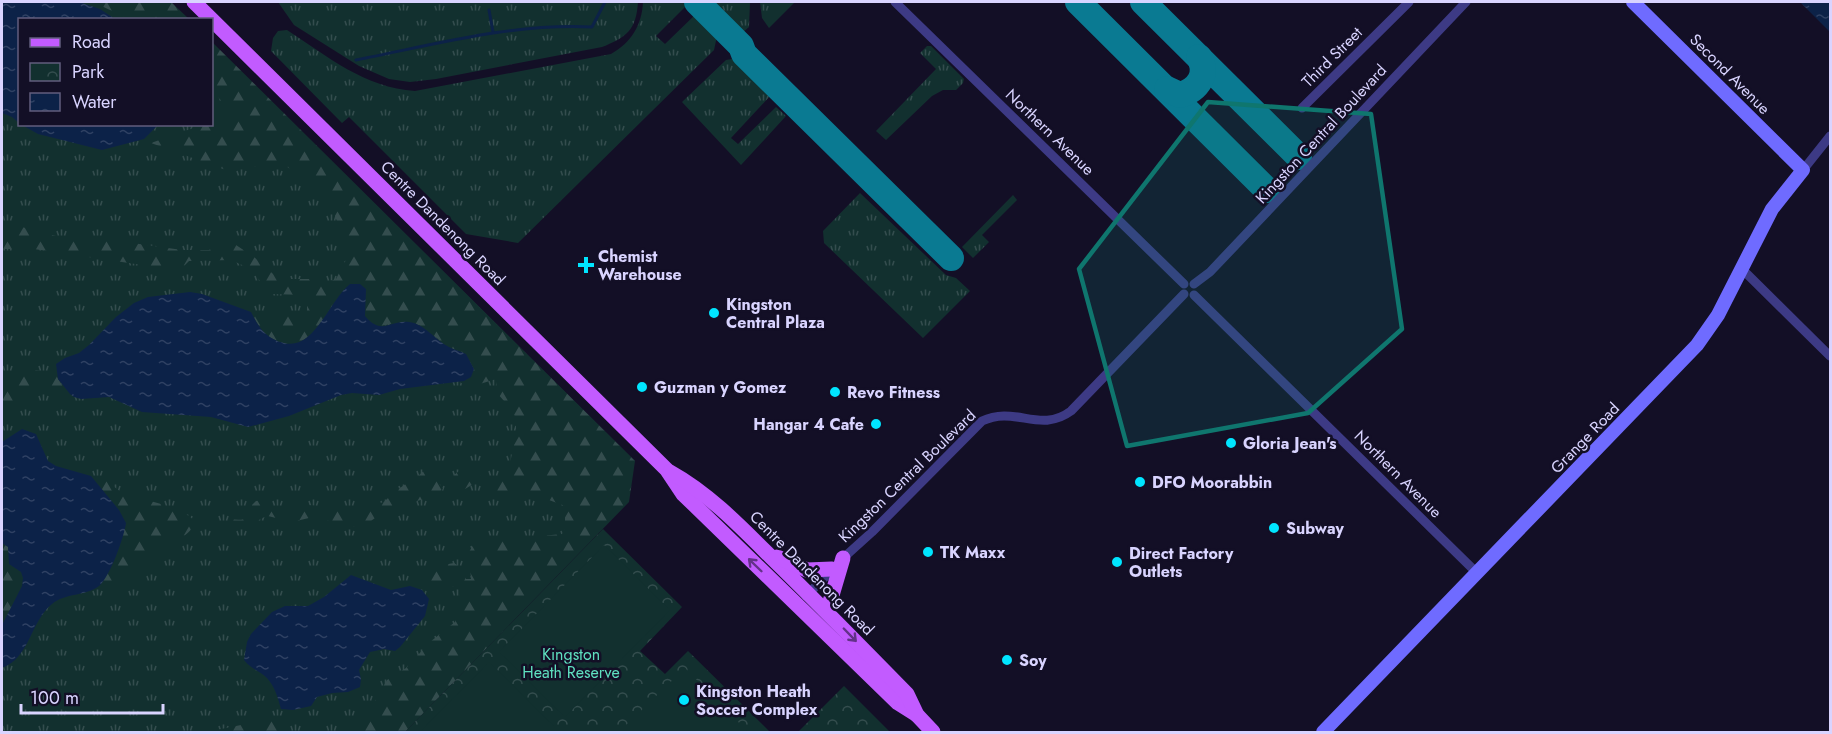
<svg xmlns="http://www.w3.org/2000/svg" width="1832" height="734" viewBox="0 0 1832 734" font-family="Jost,sans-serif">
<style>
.grass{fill:url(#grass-tufts)}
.forest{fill:url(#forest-firs)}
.park{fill:url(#park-crowns)}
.pitch{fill:#12302f}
.water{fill:url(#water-ripples)}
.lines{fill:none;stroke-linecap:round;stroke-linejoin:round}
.stream{stroke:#0c2248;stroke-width:3}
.taxiway{stroke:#0a7a92;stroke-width:26}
.minor{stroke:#3d3a85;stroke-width:9}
.secondary{stroke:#6f6bff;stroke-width:14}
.primary{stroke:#c25bff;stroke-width:15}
.oneway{stroke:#623188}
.marked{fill:#0f766e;fill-opacity:0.2;stroke:#0f766e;stroke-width:4.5;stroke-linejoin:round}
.poi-dot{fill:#00e5ff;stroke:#130f26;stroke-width:2}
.labels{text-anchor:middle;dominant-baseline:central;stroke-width:5;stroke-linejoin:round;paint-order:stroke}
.street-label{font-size:16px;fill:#d9d4ff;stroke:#130f26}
.poi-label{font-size:16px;font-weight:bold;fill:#d9d4ff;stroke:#130f26;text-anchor:start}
.park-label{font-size:16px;fill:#5fe0c0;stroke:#130f26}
</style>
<defs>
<pattern id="grass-tufts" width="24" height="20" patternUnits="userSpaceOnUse" patternTransform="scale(1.5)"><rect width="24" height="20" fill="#12302f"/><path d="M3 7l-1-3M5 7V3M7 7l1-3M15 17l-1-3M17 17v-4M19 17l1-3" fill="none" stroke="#344d4e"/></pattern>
<pattern id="forest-firs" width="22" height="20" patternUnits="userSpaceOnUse" patternTransform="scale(1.5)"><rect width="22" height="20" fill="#12302f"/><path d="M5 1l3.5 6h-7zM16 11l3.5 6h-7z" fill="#344d4e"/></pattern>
<pattern id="park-crowns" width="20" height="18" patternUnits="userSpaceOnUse" patternTransform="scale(1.5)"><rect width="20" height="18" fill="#12302f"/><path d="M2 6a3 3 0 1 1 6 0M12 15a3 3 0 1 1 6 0" fill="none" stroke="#344d4e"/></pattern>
<pattern id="water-ripples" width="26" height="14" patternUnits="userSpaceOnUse" patternTransform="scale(1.5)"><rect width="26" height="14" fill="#0c2248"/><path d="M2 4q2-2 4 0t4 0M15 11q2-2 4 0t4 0" fill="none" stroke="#2f4163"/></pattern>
</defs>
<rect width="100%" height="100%" fill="#130f26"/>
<g class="grass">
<path d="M2 2H169L187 19 20 20V124H212V43L635 461 405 732H2Z"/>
<path d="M278 2H638C636 30 627 37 602 47L436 79 410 82 389 79 359 66 294 25Z"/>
<path d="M643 2H686L688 4 656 36 665 44 697 13 717 36 714 50 518 243 466 234 349 117 342 123 271 51 273 38 278 31 287 30C327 56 365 88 415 91L611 54C631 43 642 25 643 2Z"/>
<path d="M710 2H750L749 27 742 33Z"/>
<path d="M760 2H795L769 28 762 18Z"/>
<path d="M927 46H931L964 79 963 83 956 90H943L932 96 886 140 876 131 936 69 920 53Z"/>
<path d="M732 59 771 95 731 138 738 144 776 107 786 116 741 165 682 102 726 60Z"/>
<path d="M860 193 946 275 956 278 970 291 923 338 824 243 823 231Z"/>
<path d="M1013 195 1017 200 982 235 989 242 973 258 962 247Z"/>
</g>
<g class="forest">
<path d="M93 2H171L189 19H129Z"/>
<path d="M212 42 635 461 629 502 405 732H343L362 717 375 701 387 680 406 668 430 642 455 622 459 612 460 591 457 587H426L416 584 412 578 415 570 454 563 463 569 466 579H471L469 552 475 542 488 537 520 538 562 534 565 528V506L541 497 525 488 519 490 512 504 495 493V488L510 463 516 435V419L512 410 497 393 496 379 467 388 459 381H464V352C442 350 431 326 410 322 399 321 388 326 377 326L365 317 367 297 340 292C326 313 311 352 280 342 264 337 258 326 251 312L268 317 305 315 307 312V295L270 294 251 269 231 260 189 261 181 269 176 270 34 249H2V226L11 224 71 240 104 239 182 250H209L225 240 233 243 254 257 272 273 282 279H312L327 282 336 279 348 256 346 245 327 195 283 164 226 170 151 143 202 125 212 124V121L234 114 212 91Z"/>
<path d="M34 370 56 373 58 379 68 393 57 397 43 391H36L25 400 8 402 2 408V377L11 379Z"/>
<path d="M472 465 482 466 480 480 465 489 458 487 454 475 463 468Z"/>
<path d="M429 466H431L438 482 443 489 433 496 386 511 366 524 353 527 313 517 292 522 268 516 262 518 256 522 238 525 228 522 230 519C243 521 252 520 252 505L256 501 263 500 275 509 286 510 307 505 364 511 385 501 395 491 417 477Z"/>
<path d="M91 476 107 481 122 493 161 504 186 514 194 520C193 534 180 539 167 542L120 588 113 589 99 586 114 561 126 523 119 510Z"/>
<path d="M2 543 8 547C8 552 8 558 9 562 12 569 20 569 22 576 24 584 7 617 2 625Z"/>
<path d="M265 714 274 716 288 724 284 732H206L256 722Z"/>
</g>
<g class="park">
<path d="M603 529 682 607 640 651 665 674 688 651 770 732H405Z"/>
<path d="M844 686 890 732H798Z"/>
</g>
<g class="pitch">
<path d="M604 545 670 610 565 717 499 652Z"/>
<path d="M489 662 555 727 550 732H420Z"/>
<path d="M685 668 748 732H619Z"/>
</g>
<g class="water">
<path d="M2 2H79L100 9 115 19 20 20 19 123 12 117 2 113Z"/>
<path d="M1800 2H1830V32Z"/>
<path d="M22 125H158L144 139 102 150 38 134Z"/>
<path d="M350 284H360L366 289 365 316C382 336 389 320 409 322 425 324 435 340 449 347 455 350 460 351 466 354L474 369 471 377 464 381 400 389 379 395 352 393 341 395 289 416 248 427 211 417 142 412 109 397 81 399 74 397 70 394 58 379 56 364 65 358 79 353 89 345 116 317 134 303 148 297 190 292 202 294 251 312C259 328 266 339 284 343 314 351 329 301 350 284Z"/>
<path d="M22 429 36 434 48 461 56 466 91 476 119 510 126 523C124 537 110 577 99 586 86 596 65 593 52 604 30 622 30 658 2 668V625L22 586 23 578 21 572 9 564 8 547 2 543V442Z"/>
<path d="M351 575 391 590 410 586 422 590 429 599 425 616 400 647 395 651 384 649 370 652 359 670 361 679 360 687 348 692 332 693 317 697 311 706 293 710 281 709C278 698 275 687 267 678 260 671 252 670 244 660L247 642 251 634 272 612 285 606H308L324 597Z"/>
</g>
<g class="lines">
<g class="stream">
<path d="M489 10 493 32"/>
<path d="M356 60C433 45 512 23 592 27L605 2"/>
</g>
<g class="taxiway">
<path d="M697 2 741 46 744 54 951 258"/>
<path d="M1078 2 1267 190"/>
<path d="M1143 2 1299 157"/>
<path d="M1167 89 1180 95C1198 90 1209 74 1199 57"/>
</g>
<g class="minor">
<path d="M895 2 1184 284"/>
<path d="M1302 108 1409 2"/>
<path d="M1803 170 1830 136"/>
<path d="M1743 270 1830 356"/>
<path d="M1194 284 1210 272 1466 2"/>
<path d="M1194 295 1478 574"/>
<path d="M841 560 872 532 982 421C1015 405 1040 434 1071 411L1184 294"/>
<path d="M806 596 832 570"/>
</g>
<path class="secondary" d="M1323 732 1697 345 1718 315 1772 209 1803 170 1633 2"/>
<g class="primary">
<path d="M194 2 667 470 683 494 898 703 917 715"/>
<path d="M670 472C708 493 740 526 771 557 817 602 862 648 907 694L917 715 933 732"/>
<path d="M777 557 807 570 832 569"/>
<path d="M827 612 843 558"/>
</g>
</g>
<defs><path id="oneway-shaft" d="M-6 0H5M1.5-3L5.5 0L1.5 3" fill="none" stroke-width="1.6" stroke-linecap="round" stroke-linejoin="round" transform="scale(1.5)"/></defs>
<g class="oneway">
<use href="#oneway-shaft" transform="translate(755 565) rotate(-136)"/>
<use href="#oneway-shaft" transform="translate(850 635) rotate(46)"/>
</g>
<path class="marked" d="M1208 102 1371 114 1402 329 1308 413 1127 446 1079 269Z"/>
<g class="poi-dot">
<path d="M583 256h6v6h6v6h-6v6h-6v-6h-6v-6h6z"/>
<circle cx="714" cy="313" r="6"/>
<circle cx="642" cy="387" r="6"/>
<circle cx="835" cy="392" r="6"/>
<circle cx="876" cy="424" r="6"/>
<circle cx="1231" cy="443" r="6"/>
<circle cx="1140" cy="482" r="6"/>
<circle cx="1274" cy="528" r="6"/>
<circle cx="928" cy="552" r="6"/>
<circle cx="1117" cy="562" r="6"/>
<circle cx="1007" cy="660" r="6"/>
<circle cx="684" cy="700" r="6"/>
</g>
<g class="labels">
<g class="street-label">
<text transform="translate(1332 57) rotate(-45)">Third Street</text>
<text transform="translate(1730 74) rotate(45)">Second Avenue</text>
<text transform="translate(1050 132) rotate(44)">Northern Avenue</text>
<text transform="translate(1321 134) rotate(-47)">Kingston Central Boulevard</text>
<text transform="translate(443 223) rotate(45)">Centre Dandenong Road</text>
<text transform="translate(1585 438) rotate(-46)">Grange Road</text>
<text transform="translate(1398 474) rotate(45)">Northern Avenue</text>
<text transform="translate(907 476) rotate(-44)">Kingston Central Boulevard</text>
<text transform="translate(812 573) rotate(45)">Centre Dandenong Road</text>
</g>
<g class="poi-label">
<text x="598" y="256">Chemist<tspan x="598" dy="18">Warehouse</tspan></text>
<text x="726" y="304">Kingston<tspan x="726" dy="18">Central Plaza</tspan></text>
<text x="654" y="387">Guzman y Gomez</text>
<text x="847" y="392">Revo Fitness</text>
<text x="864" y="424" text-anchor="end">Hangar 4 Cafe</text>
<text x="1243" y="443">Gloria Jean's</text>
<text x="1152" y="482">DFO Moorabbin</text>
<text x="1286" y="528">Subway</text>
<text x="940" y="552">TK Maxx</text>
<text x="1129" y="553">Direct Factory<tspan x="1129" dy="18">Outlets</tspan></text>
<text x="1019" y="660">Soy</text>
<text x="696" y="691">Kingston Heath<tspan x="696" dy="18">Soccer Complex</tspan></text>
</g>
<g class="park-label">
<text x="571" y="654">Kingston<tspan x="571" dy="18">Heath Reserve</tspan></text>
</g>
</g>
<rect width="1832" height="734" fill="none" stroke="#d9d4ff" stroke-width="6"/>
<rect x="18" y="18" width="195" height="108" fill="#130f26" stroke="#625e7d" stroke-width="1.5"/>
<rect x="30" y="38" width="30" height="9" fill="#c25bff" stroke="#625e7d" stroke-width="1.5"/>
<text x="72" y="48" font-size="18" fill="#d9d4ff">Road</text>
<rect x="30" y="63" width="30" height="18" fill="url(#park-crowns)" stroke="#625e7d" stroke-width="1.5"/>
<text x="72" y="78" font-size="18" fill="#d9d4ff">Park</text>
<rect x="30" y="93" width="30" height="18" fill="url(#water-ripples)" stroke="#625e7d" stroke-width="1.5"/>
<text x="72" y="108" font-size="18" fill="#d9d4ff">Water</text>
<path d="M21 704v9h142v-9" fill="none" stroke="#d9d4ff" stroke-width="3"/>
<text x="30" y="704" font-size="18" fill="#d9d4ff" stroke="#130f26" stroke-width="4.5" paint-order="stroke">100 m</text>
</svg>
